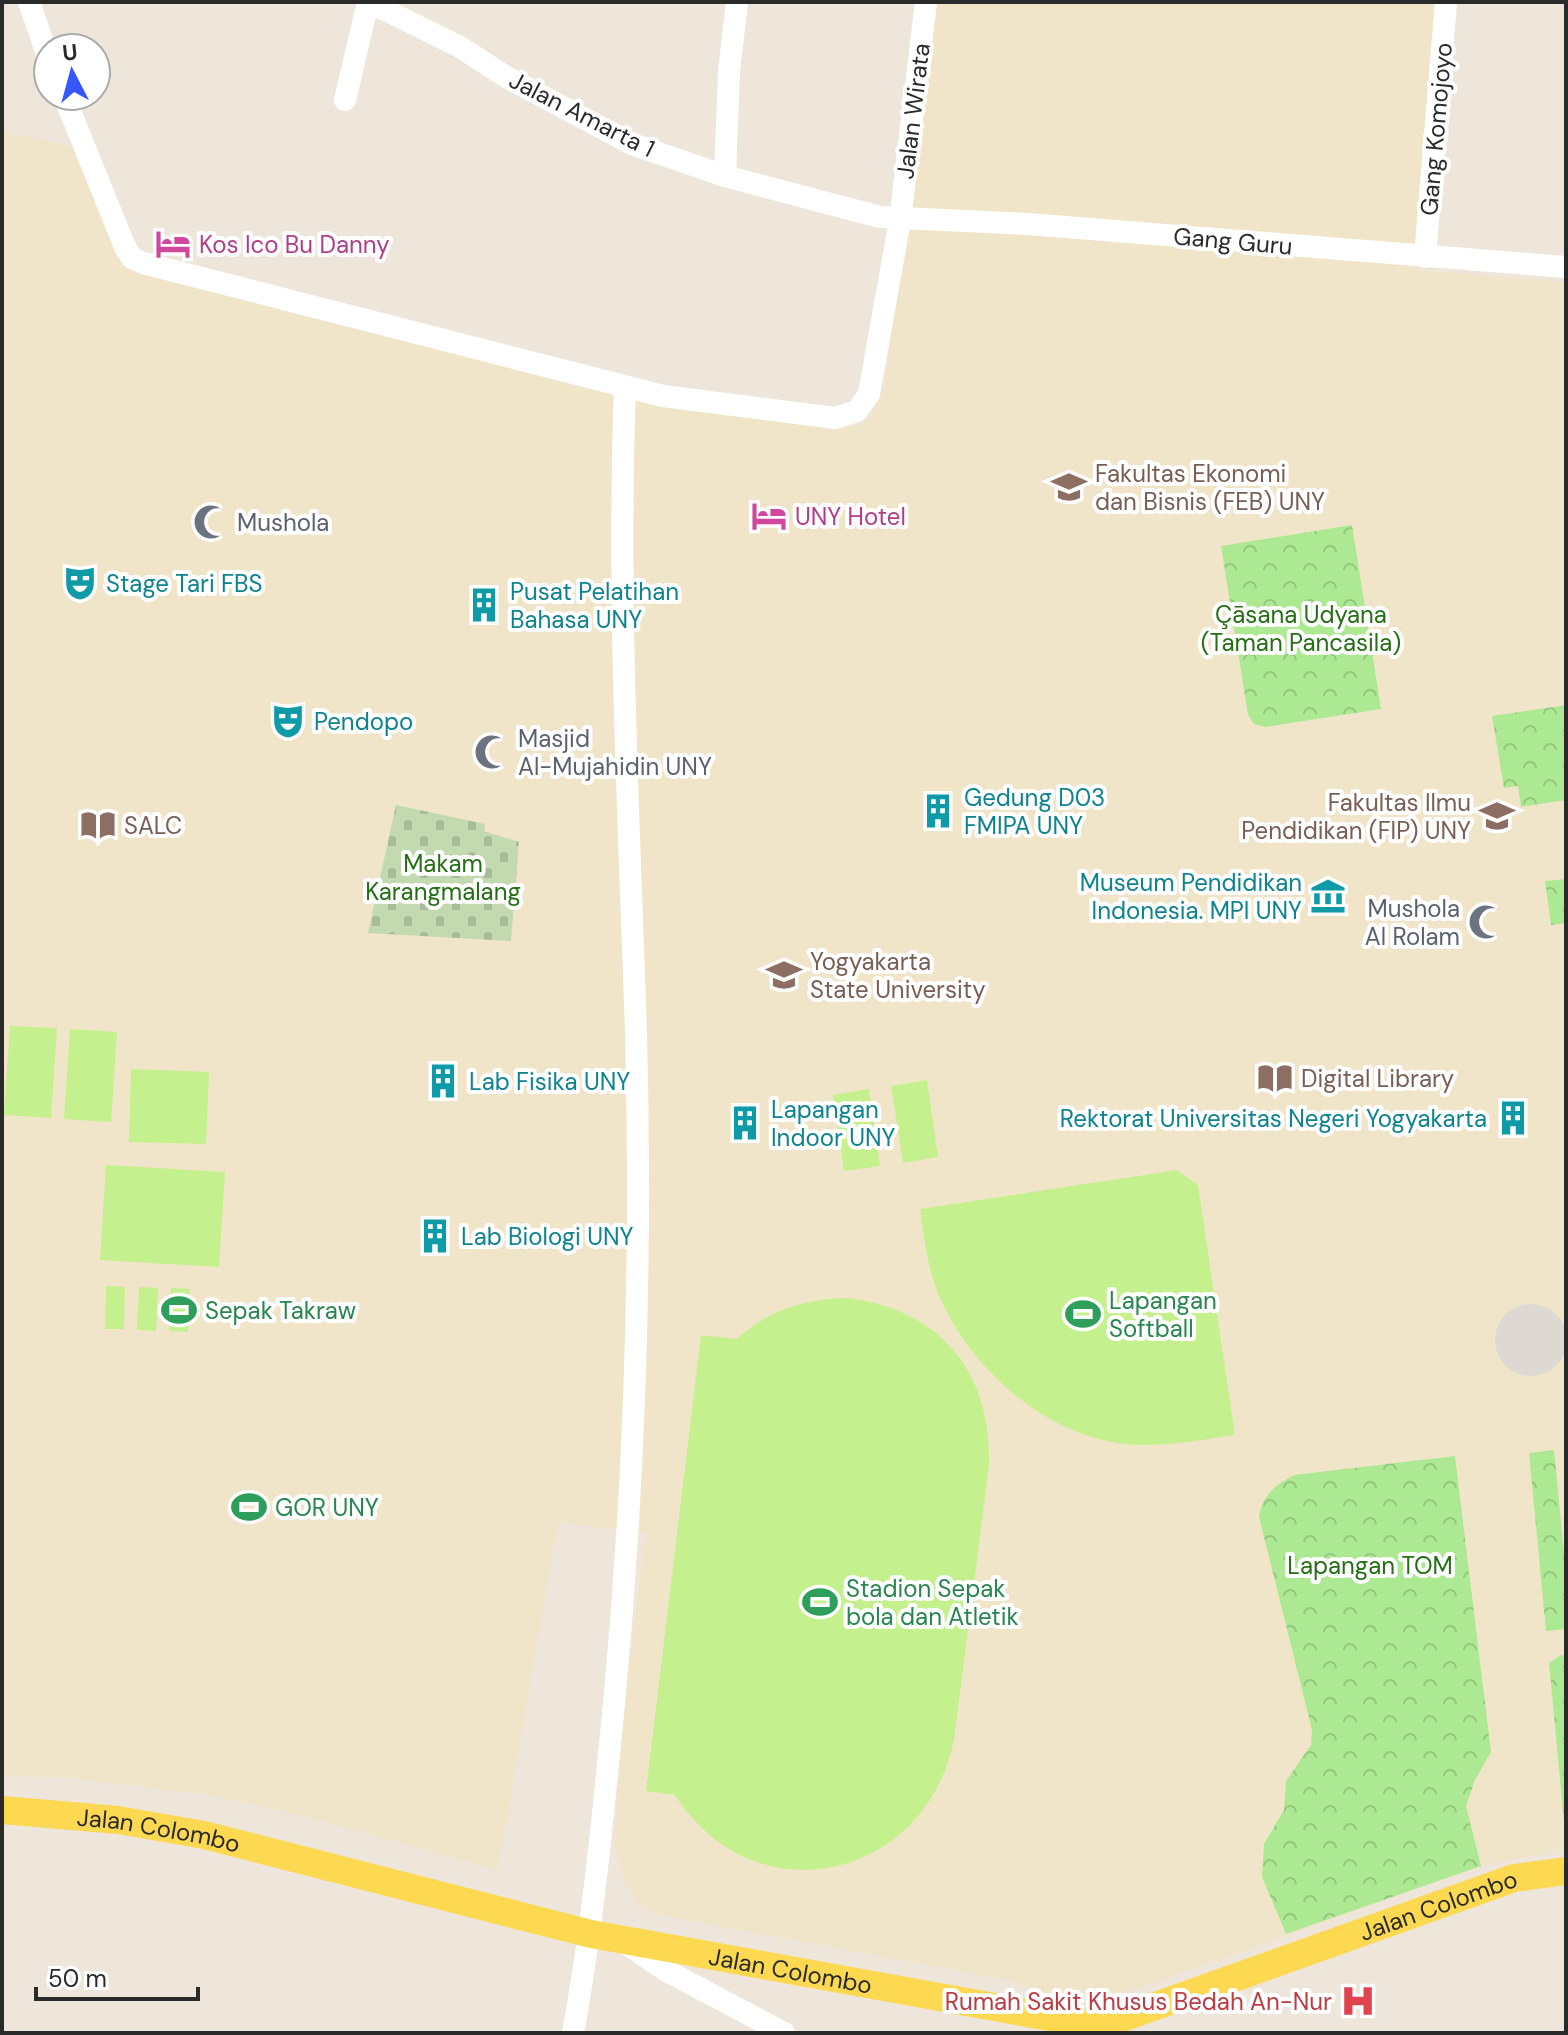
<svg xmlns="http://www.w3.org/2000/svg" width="1568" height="2035" viewBox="0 0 1568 2035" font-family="'DM Sans',sans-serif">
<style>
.education{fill:#f1e5c9}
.cemetery{fill:url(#cemetery-stones)}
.park{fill:url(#park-crowns)}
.pitch{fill:#c4f18d}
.plaza{fill:#ddd9d2}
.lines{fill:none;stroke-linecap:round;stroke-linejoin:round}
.minor{stroke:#fff;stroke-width:22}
.major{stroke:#fcd951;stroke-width:28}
.labels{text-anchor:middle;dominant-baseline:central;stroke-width:8;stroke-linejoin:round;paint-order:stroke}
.street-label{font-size:24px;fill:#2a2a2a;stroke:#fff}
.hotel-label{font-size:24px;fill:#b23c85;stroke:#fff;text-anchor:start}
.education-label{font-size:24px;fill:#785e54;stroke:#fff;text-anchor:start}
.worship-label{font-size:24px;fill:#5b616d;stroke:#fff;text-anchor:start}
.culture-label{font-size:24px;fill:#0d838f;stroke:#fff;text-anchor:start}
.park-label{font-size:24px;fill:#246e14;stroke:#fff}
.leisure-label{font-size:24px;fill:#27864d;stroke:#fff;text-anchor:start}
.health-label{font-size:24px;fill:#be3a42;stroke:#fff;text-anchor:end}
</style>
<defs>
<pattern id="cemetery-stones" width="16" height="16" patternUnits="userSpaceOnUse" patternTransform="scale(2)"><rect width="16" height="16" fill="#c3d9b0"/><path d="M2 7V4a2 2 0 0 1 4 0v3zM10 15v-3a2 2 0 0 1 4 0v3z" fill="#a8ba98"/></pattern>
<pattern id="park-crowns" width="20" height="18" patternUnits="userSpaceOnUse" patternTransform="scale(2)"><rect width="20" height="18" fill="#ade993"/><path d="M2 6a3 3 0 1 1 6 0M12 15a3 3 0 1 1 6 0" fill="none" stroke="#95c87f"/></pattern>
</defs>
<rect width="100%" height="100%" fill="#eee6db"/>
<path class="education" d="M933 2H1436L1417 270 1566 282V1849L1481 1866 1142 1987 1103 1997 1063 1998 1007 1980 655 1914 637 1902 624 1880 617 1854 615 1830 624 1707 646 1533 558 1522 498 1870 300 1815 204 1794 60 1777 2 1776V131L74 147 96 191 121 261 130 271 338 320 571 385 662 404 845 428 862 425 871 416 885 386Z"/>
<path class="cemetery" d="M396 805 485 824 484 831 519 842 511 941 368 933Z"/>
<g class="park">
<path d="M1352 525 1381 709 1266 727 1254 724 1248 715 1221 546Z"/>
<path d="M1566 705V800L1521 807 1518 786 1504 788 1492 716Z"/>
<path d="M1566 879V923L1551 925 1545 881Z"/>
<path d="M1554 1450 1566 1574V1629L1546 1631 1529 1453Z"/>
<path d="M1455 1456 1491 1752 1475 1780 1466 1806 1481 1866 1286 1934 1262 1877 1264 1844 1284 1810 1286 1781 1311 1745 1312 1730 1259 1517C1263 1494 1274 1486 1294 1475Z"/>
<path d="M1561 1655 1566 1656 1564 1822 1549 1663Z"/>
</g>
<g class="pitch">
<path d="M10 1026 57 1028 51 1118 4 1115Z"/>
<path d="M70 1029 117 1032 111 1122 64 1119Z"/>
<path d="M131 1069 209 1072 206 1144 129 1142Z"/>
<path d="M927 1080 938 1157 903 1163 891 1086Z"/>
<path d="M869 1089 880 1166 844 1171 833 1095Z"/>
<path d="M106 1165 225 1172 219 1267 100 1260Z"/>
<path d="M1177 1170 1198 1185 1235 1435C1199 1440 1161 1448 1125 1444 1043 1435 969 1367 938 1293 927 1266 924 1237 920 1209Z"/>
<path d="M106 1286 125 1287 124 1329H105Z"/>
<path d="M139 1287 158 1288 156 1331 137 1330Z"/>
<path d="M171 1288 190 1289 188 1332 169 1331Z"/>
<path d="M847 1298C940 1309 992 1372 989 1465L954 1740C925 1881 754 1919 675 1795L646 1791 701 1335 737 1339C768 1310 805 1299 847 1298Z"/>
</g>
<circle class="plaza" cx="1531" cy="1340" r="36"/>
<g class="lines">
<g class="minor">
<path d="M29 2 48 57"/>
<path d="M369 2 460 47 508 78 632 144 725 176 880 217 1028 224 1566 267"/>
<path d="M64 96 125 247 132 258 143 263 663 396 835 418 857 411 869 394 900 220 926 2"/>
<path d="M345 100 368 2"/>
<path d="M725 176 729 71 737 2"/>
<path d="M1425 257 1446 2"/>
<path d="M625 1943 665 1970 784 2033"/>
<path d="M573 2033C593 1924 603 1815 614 1704 635 1480 642 1259 636 1033 629 818 617 603 625 387"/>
</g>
<path class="major" id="s1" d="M2 1810 118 1820 204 1835 591 1934 1077 2022 1122 2018 1514 1878 1566 1871"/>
</g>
<defs>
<g id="hotel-bare" transform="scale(2.76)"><path d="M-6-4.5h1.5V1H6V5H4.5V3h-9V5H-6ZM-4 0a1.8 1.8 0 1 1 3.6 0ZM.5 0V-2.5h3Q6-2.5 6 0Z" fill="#d1479c" stroke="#fff" stroke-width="2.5" paint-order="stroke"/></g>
<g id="university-bare" transform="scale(2.76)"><path d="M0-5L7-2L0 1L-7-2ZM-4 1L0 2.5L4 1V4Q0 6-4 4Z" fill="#8d6e63" stroke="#fff" stroke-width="2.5" paint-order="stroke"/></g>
<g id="mosque-bare" transform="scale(2.76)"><path d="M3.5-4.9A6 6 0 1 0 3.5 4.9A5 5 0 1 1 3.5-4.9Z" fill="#6b7280" stroke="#fff" stroke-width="2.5" paint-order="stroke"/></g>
<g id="theatre-bare" transform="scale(2.76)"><path d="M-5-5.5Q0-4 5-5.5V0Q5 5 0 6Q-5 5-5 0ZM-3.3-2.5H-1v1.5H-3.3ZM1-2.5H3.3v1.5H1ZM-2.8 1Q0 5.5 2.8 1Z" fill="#0f9aa8" stroke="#fff" stroke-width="2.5" paint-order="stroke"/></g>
<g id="building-bare" transform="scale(2.76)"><path d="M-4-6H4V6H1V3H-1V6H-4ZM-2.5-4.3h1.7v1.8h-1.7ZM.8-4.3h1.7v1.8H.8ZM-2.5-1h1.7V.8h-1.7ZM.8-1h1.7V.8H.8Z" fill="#0f9aa8" stroke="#fff" stroke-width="2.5" paint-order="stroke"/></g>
<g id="library-bare" transform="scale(2.76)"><path d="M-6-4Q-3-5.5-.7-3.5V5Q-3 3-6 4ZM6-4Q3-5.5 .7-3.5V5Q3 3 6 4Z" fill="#8d6e63" stroke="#fff" stroke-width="2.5" paint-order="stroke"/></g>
<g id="museum-bare" transform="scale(2.76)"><path d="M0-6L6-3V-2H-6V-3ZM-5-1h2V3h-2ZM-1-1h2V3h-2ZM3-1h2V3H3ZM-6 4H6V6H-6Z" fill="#0f9aa8" stroke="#fff" stroke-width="2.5" paint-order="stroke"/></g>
<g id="stadium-bare" transform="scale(2.76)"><path d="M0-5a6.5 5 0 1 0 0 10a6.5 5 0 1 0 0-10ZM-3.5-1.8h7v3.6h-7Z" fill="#2e9e5b" stroke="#fff" stroke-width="2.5" paint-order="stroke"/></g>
<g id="hospital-bare" transform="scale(2.76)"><path d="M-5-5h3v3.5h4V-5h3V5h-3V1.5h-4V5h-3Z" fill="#e0444e" stroke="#fff" stroke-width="2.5" paint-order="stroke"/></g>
</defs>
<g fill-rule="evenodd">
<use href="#hotel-bare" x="173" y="244"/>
<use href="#university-bare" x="1069" y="487"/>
<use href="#hotel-bare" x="769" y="516"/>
<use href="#mosque-bare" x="211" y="522"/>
<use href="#theatre-bare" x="80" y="583"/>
<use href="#building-bare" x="484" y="605"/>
<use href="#theatre-bare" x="288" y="721"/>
<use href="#mosque-bare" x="492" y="752"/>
<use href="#building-bare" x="938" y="811"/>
<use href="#university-bare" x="1497" y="816"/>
<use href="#library-bare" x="98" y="825"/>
<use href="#museum-bare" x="1328" y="896"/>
<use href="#mosque-bare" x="1486" y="922"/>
<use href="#university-bare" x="784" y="975"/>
<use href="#library-bare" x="1275" y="1078"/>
<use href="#building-bare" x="443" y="1081"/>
<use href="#building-bare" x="1513" y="1118"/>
<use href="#building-bare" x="745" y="1123"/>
<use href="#building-bare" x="435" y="1236"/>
<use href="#stadium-bare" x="179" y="1310"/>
<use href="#stadium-bare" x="1083" y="1314"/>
<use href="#stadium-bare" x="249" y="1507"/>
<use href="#stadium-bare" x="820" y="1602"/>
<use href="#hospital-bare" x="1358" y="2001"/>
</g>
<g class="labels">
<g class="street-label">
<text transform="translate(913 111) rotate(-83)">Jalan Wirata</text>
<text transform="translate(582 114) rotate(27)">Jalan Amarta 1</text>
<text transform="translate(1436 129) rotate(-85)">Gang Komojoyo</text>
<text transform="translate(1233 241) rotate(5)">Gang Guru</text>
<text stroke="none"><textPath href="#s1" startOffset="158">Jalan Colombo</textPath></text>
<text stroke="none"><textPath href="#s1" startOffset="1478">Jalan Colombo</textPath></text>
<text stroke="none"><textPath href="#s1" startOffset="806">Jalan Colombo</textPath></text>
</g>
<g class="hotel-label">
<text x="199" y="244">Kos Ico Bu Danny</text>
<text x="795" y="516">UNY Hotel</text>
</g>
<g class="education-label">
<text x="1095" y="473">Fakultas Ekonomi<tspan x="1095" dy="28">dan Bisnis (FEB) UNY</tspan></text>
<text x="1471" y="802" text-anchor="end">Fakultas Ilmu<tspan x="1471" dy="28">Pendidikan (FIP) UNY</tspan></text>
<text x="124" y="825">SALC</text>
<text x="810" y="961">Yogyakarta<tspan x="810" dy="28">State University</tspan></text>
<text x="1301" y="1078">Digital Library</text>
</g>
<g class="worship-label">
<text x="237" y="522">Mushola</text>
<text x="518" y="738">Masjid<tspan x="518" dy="28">Al-Mujahidin UNY</tspan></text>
<text x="1460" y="908" text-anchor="end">Mushola<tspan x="1460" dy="28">Al Rolam</tspan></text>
</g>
<g class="culture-label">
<text x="106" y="583">Stage Tari FBS</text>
<text x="510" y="591">Pusat Pelatihan<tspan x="510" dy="28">Bahasa UNY</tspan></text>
<text x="314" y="721">Pendopo</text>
<text x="964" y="797">Gedung D03<tspan x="964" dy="28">FMIPA UNY</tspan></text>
<text x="1302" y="882" text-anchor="end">Museum Pendidikan<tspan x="1302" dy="28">Indonesia. MPI UNY</tspan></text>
<text x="469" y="1081">Lab Fisika UNY</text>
<text x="771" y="1109">Lapangan<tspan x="771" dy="28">Indoor UNY</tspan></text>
<text x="1487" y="1118" text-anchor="end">Rektorat Universitas Negeri Yogyakarta</text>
<text x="461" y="1236">Lab Biologi UNY</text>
</g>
<g class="park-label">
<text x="1301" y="614">Çāsana Udyana<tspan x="1301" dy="28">(Taman Pancasila)</tspan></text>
<text x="443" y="863">Makam<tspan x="443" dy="28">Karangmalang</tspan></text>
<text x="1370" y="1565">Lapangan TOM</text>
</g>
<g class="leisure-label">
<text x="1109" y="1300">Lapangan<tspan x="1109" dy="28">Softball</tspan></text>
<text x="205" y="1310">Sepak Takraw</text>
<text x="275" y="1507">GOR UNY</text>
<text x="846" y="1588">Stadion Sepak<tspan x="846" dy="28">bola dan Atletik</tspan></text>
</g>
<g class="health-label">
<text x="1332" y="2001">Rumah Sakit Khusus Bedah An-Nur</text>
</g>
</g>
<rect width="1568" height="2035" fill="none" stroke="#2a2a2a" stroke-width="8"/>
<g transform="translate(72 72) rotate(354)"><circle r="38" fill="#ffffff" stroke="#aaaaaa" stroke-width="2"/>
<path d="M0-6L14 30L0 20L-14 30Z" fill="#3656ff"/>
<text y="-12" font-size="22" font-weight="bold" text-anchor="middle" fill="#2a2a2a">U</text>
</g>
<path d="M36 1987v12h162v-12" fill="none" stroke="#2a2a2a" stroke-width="4"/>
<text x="48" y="1987" font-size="24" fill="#2a2a2a" stroke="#ffffff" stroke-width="6" paint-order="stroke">50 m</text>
</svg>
